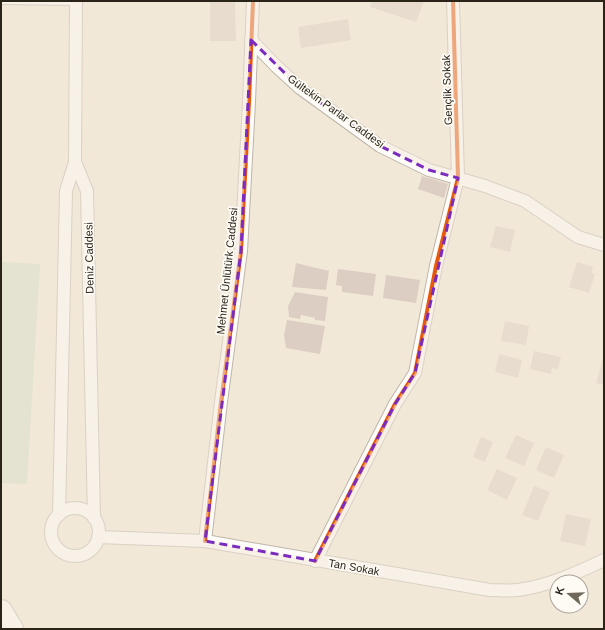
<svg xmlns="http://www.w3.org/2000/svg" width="605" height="630" viewBox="0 0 605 630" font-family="Arial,sans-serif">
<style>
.garden{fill:#d2dbc6}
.building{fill:#dccec3}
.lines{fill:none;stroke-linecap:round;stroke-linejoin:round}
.lane-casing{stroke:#beb6aa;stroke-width:8}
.street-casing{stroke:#beb6aa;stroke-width:14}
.highway-casing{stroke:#beb6aa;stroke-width:24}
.lane{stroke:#fdfcf9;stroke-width:6}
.street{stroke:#fdfcf9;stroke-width:12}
.highway{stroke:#fdfcf9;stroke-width:22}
.cycleway-casing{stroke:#fefbf5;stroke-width:6}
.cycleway{stroke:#e8590c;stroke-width:4}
.marked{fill:none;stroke:#7b2cbf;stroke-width:3;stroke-dasharray:8 5;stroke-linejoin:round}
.labels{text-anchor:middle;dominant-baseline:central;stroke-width:3.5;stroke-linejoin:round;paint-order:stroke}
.street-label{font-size:11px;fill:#292318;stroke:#fefbf5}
</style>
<rect width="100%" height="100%" fill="#f2e8d8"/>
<path class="garden" d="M1 262 40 264 27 484 1 483Z"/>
<g class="building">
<path d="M210 1H235L236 41H210Z"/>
<path d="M372 1H424L416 22 370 7Z"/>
<path d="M348 19 351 40 301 48 298 27Z"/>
<path d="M422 176 448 184 444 198 418 189Z"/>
<path d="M496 226 515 230 510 252 490 247Z"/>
<path d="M577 262 593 267 591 273 595 274 589 293 569 287Z"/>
<path d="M296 263 329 271 326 290 292 287Z"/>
<path d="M338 269 376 274 373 296 342 292V286L336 285Z"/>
<path d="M386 275 420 280 416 303 383 298Z"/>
<path d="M295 292 328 297 325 321 315 320V318L301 315 300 319 289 317 288 306Z"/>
<path d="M287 320 325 326 320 354 286 348 284 335Z"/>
<path d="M505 321 529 326 526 345 501 341Z"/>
<path d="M534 351 561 357 558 369 552 368 551 374 530 369Z"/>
<path d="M499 354 522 360 518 378 495 372Z"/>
<path d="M604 355V385L596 383Z"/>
<path d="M516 435 534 443 524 466 505 458Z"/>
<path d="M481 437 493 442 485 462 473 457Z"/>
<path d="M546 447 564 455 554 478 536 470Z"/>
<path d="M497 469 517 478 507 500 487 490Z"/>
<path d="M534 486 550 492 538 521 522 515Z"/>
<path d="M566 514 591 519 585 546 560 541Z"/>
</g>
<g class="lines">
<g class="lane-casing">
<path id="lane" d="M1 1 76 2"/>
</g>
<g class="street-casing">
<g id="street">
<path d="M76 1 75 162 87 191 94 518"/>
<path d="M251 40 276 66 300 88 380 146 429 170 485 186 525 201 578 237 604 245"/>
<circle cx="75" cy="532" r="24"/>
<path d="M59 515 66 191 75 162"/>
<path d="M98 537 205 541 490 590C499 590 509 591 518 590 548 586 577 573 604 560"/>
<path d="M205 541 221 402 241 251 249 102 253 1"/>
<path d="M315 561 395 404 415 373 436 266 458 178 453 1"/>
</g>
</g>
<g class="highway-casing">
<path id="highway" d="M1 611 12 629"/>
</g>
<use href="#lane" class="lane"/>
<use href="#street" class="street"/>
<use href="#highway" class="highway"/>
<g class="cycleway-casing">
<g id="cycleway">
<path d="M205 541 221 402 241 251 249 102 253 1"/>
<path d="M315 561 395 404 415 373 436 266 458 178 453 1"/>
</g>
</g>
<use href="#cycleway" class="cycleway"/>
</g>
<path d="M0 0H605V630H0ZM251 40 300 88 380 146 429 170 458 178 415 373 395 404 315 561 205 541 241 251Z" fill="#f2e8d8" fill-opacity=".55" fill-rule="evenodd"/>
<path class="marked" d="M251 40 300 88 380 146 429 170 458 178 415 373 395 404 315 561 205 541 241 251Z"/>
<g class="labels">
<g class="street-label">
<text transform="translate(447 90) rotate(-92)">Gençlik Sokak</text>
<text transform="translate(336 111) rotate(36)">Gültekin Parlar Caddesi</text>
<text transform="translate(89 258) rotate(-91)">Deniz Caddesi</text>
<text transform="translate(227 271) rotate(-84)">Mehmet Ünlütürk Caddesi</text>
<text transform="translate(354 567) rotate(10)">Tan Sokak</text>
</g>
</g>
<rect width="605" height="630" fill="none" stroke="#292318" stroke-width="4"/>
<g transform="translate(569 594) rotate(289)"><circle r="19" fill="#fefbf5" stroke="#a9a59d"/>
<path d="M0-3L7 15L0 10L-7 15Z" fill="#6f685b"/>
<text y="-6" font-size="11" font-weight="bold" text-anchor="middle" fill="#292318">K</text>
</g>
</svg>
